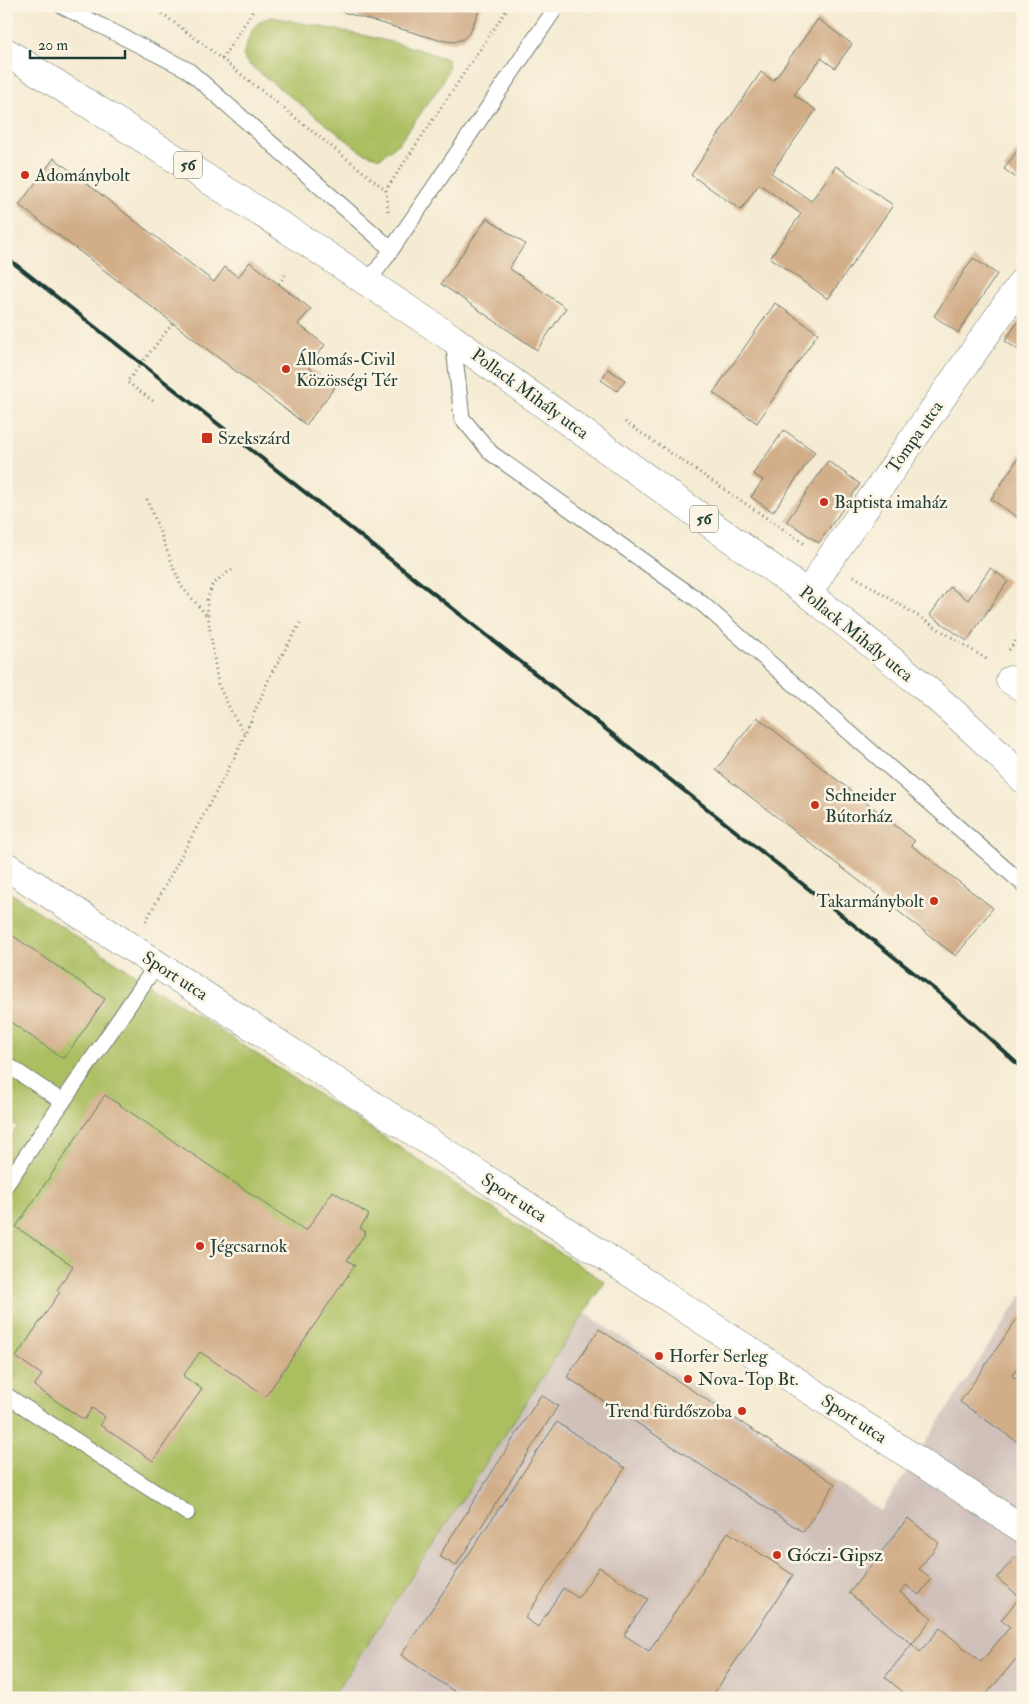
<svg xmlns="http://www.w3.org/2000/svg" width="1029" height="1704" viewBox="0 0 1029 1704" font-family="'IM FELL Double Pica',serif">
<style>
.industrial{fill:#cfc0ba}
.green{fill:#abbe61;stroke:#657e4a}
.building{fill:#d1ad88}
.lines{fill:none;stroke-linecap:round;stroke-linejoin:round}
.service-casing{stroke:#6a7a6c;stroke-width:17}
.minor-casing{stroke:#6a7a6c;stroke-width:29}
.primary-casing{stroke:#6a7a6c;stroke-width:29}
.path{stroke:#6a7a6c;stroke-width:3;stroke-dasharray:1 4;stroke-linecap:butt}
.service{stroke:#fff;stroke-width:15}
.minor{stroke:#fff;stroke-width:28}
.primary{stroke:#fff;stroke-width:28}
.rail{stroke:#1f3d34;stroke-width:4}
.poi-dot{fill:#c8321e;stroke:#fcf5e5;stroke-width:2}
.labels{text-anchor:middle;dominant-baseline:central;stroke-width:5;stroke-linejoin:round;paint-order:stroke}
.shield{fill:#fcf5e5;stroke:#617469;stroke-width:1}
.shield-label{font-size:16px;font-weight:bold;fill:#1f3d34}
.poi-label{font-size:18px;fill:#1f3d34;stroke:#fcf5e5;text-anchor:start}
.street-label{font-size:18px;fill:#1f3d34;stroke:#fcf5e5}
</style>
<rect width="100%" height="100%" fill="#fcf5e5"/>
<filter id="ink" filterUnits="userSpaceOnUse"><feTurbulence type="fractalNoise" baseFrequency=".02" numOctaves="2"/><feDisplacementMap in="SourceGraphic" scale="10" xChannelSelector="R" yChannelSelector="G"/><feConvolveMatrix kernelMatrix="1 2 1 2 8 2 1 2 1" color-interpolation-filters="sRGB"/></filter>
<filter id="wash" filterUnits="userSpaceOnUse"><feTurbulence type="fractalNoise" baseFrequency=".0096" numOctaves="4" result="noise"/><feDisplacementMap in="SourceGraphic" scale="20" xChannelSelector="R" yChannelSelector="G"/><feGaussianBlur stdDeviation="1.12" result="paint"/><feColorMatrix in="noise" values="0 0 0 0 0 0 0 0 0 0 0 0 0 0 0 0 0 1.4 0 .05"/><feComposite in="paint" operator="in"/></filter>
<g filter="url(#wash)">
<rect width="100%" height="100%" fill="#f5ebd3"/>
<path class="industrial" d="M1023 1293V1698H333L585 1313 881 1511Z"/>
<g class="green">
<path d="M272 17C329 29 391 38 447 59L449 68 439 88 400 142 380 158 362 152 247 63 243 55C250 37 250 21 272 17Z"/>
<path d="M6 890 605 1282 332 1698H6V1143L17 1127 6 1120Z"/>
</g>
<g id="blocks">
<g class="building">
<path d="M322 6H481L470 32 463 39 454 42 439 40Z"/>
<path d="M818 19 852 44 835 68 821 58 794 95 816 110 771 173 811 201 836 166 893 205 828 299 770 258 801 214 759 184 741 210 691 175 761 72 773 81Z"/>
<path d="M1023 143V183L1004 169Z"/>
<path d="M54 158 214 282 225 267 238 277 250 262 311 309 298 324 325 345 308 367 335 387 306 425 19 205Z"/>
<path d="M487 218 525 244 509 268 566 308 537 350 441 284Z"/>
<path d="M973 258 997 274 958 333 934 316Z"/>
<path d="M775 303 818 333 757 423 713 393Z"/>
<path d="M1023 314V353L1005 341Z"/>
<path d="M608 369 625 380 617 391 601 380Z"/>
<path d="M784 430 815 452 773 512 751 497 763 480 753 474Z"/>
<path d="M1023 451V521L991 499Z"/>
<path d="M828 461 860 484 819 543 787 521Z"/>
<path d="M990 568 1008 581 967 641 930 615 950 587 968 600Z"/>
<path d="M757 717 915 841 911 845 993 908 956 956 716 770Z"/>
<path d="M6 931 105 999 64 1059 6 1019Z"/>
<path d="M105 1095 306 1231 333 1191 369 1215 360 1228 366 1232 347 1260 355 1265 266 1396 200 1352 183 1376 202 1389 153 1461 100 1425 105 1417 92 1408 84 1420 34 1386 42 1375 16 1357 60 1292 57 1290 73 1266 16 1227Z"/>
<path d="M1023 1310V1360L1012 1376 1023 1384V1446L960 1402Z"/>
<path d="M599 1329 835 1484 803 1532 567 1377Z"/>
<path d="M541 1395 558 1406 456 1566 439 1556Z"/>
<path d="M557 1422 625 1468 525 1618 538 1627 563 1588 578 1598 599 1567 648 1599 624 1635 649 1651 728 1532 793 1575 711 1698H464L401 1655Z"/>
<path d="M908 1518 939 1543 919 1569 931 1579 919 1595 906 1585 900 1592 932 1618 912 1644 849 1593Z"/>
<path d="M1015 1557 1023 1563V1651L983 1698H910L885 1677 912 1644 920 1652 940 1628 981 1662 1010 1627 1001 1620 1020 1597 997 1578Z"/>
</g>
</g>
</g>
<g filter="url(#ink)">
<use href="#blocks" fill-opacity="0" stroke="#6a7a6c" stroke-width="1"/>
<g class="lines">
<g class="service-casing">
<g id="service">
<path d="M62 6 188 70 391 249"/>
<path d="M367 283 385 259 557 6"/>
<path d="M453 339 462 418 491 453 698 600 1023 884"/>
<path d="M6 1064 63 1102"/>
<path d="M6 1185 157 964"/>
<path d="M6 1395 187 1513"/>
</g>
</g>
<g class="minor-casing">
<g id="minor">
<path d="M808 594 829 560 1023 281"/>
<path d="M1010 680 1023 688"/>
<path d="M6 866 1023 1529"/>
</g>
</g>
<g class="primary-casing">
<path id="primary" d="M6 52 290 231 453 339 808 594C882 652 958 711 1023 779"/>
</g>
<g class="path">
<path d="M149 6 159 11 208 48 386 190"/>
<path d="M222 59 256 6"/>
<path d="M388 211 386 190 509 6"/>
<path d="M279 284 285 275"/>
<path d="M153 401 127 382 173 323"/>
<path d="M625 422 805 544"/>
<path d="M147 499 181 586 208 617"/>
<path d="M232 570 222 576 212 586 207 600 208 617 218 684 234 717 245 733"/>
<path d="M854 576 988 660"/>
<path d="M1009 650 1023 630"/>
<path d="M146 921 236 755 271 674 301 622"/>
</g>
<use href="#service" class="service"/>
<use href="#minor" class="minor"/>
<use href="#primary" class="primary"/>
<path class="rail" d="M6 257 790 874 944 997 1023 1069"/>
</g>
</g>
<g class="poi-dot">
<circle cx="25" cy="175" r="5"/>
<circle cx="286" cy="369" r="5"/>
<rect x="201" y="432" width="12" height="12" rx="2.5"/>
<circle cx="824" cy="502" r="5"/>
<circle cx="815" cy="805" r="5"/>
<circle cx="934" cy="901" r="5"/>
<circle cx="200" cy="1246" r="5"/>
<circle cx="659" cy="1356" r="5"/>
<circle cx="688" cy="1379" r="5"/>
<circle cx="742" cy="1411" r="5"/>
<circle cx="777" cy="1555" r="5"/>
</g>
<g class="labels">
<g class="shield">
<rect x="174" y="151.5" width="28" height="27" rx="4"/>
<rect x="690" y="505.5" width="28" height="27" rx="4"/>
</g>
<g class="shield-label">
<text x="188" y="165">56</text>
<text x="704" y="519">56</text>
</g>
<g class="poi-label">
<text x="35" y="175">Adománybolt</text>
<text x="296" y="359">Állomás-Civil<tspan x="296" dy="21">Közösségi Tér</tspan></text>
<text x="218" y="438">Szekszárd</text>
<text x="834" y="502">Baptista imaház</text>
<text x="825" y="795">Schneider<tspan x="825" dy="21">Bútorház</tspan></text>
<text x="924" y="901" text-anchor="end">Takarmánybolt</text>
<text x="210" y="1246">Jégcsarnok</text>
<text x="669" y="1356">Horfer Serleg</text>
<text x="698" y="1379">Nova-Top Bt.</text>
<text x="732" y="1411" text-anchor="end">Trend fürdőszoba</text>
<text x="787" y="1555">Góczi-Gipsz</text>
</g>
<g class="street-label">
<text transform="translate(530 394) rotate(36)">Pollack Mihály utca</text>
<text transform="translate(915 437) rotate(-55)">Tompa utca</text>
<text transform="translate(856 634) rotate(39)">Pollack Mihály utca</text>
<text transform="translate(175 976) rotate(33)">Sport utca</text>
<text transform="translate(514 1198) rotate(33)">Sport utca</text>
<text transform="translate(854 1419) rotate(33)">Sport utca</text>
</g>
</g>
<rect width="1029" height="1704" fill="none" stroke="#fcf5e5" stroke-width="25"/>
<path d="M30 50v8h95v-8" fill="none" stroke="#1f3d34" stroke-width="2.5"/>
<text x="38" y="50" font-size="15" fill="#1f3d34" stroke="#fcf5e5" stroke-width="4" paint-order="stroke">20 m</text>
</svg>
